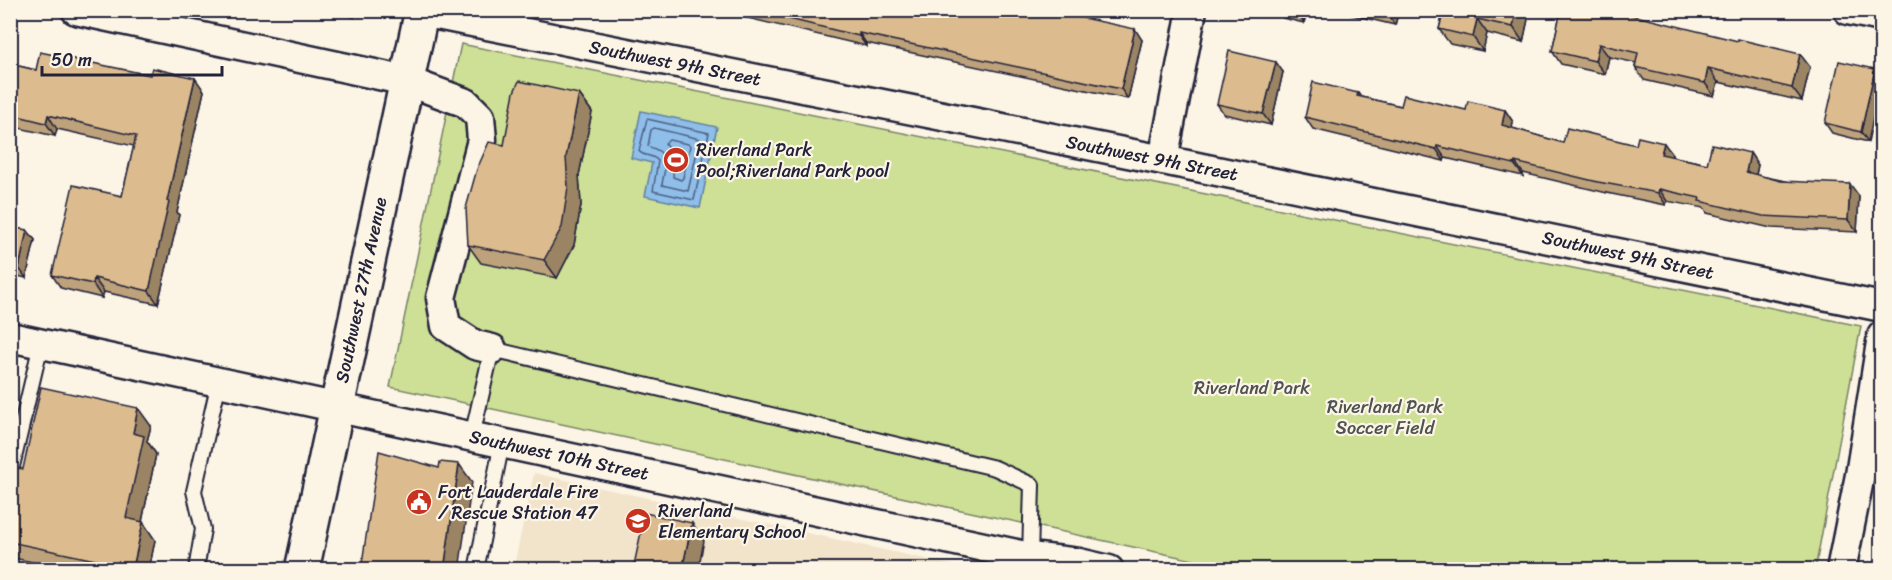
<svg xmlns="http://www.w3.org/2000/svg" width="1892" height="580" viewBox="0 0 1892 580" font-family="Sriracha,sans-serif">
<style>
.built{fill:#f2e4cb}
.green{fill:#cde095;stroke:#788168;stroke-width:1.5}
.water{fill:#8ebee9;stroke:#6380a3;stroke-width:1.5}
.lines{fill:none;stroke-linecap:round;stroke-linejoin:round}
.shore{stroke:#4d6081;stroke-width:1.5}
.lane-casing{stroke:#22223b;stroke-width:18}
.street-casing{stroke:#22223b;stroke-width:33}
.secondary-casing{stroke:#22223b;stroke-width:38}
.lane{stroke:#fcf5e5;stroke-width:14}
.street{stroke:#fcf5e5;stroke-width:28}
.secondary{stroke:#fcf5e5;stroke-width:33}
.wall{fill:#bda27b;stroke:#22223b;stroke-width:1.5}
.shaded-wall{fill:#9a8464;stroke:#22223b;stroke-width:1.5}
.building{fill:#dcbc8f;stroke:#22223b;stroke-width:1.5}
.labels{text-anchor:middle;dominant-baseline:central;stroke-width:4.5;stroke-linejoin:round;paint-order:stroke}
.street-label{font-size:18px;fill:#22223b;stroke:#fcf5e5}
.poi-label{font-size:18px;fill:#22223b;stroke:#fcf5e5;text-anchor:start}
.park-label{font-size:18px;fill:#4d5252;stroke:#fcf5e5}
</style>
<rect width="100%" height="100%" fill="#fcf5e5"/>
<filter id="ink" filterUnits="userSpaceOnUse"><feTurbulence type="fractalNoise" baseFrequency=".0167" numOctaves="2"/><feDisplacementMap in="SourceGraphic" scale="12" xChannelSelector="R" yChannelSelector="G"/><feConvolveMatrix kernelMatrix="1 2 1 2 8 2 1 2 1" color-interpolation-filters="sRGB"/></filter>
<g filter="url(#ink)">
<path class="built" d="M534 473 971 569 513 570Z"/>
<path class="green" d="M461 44 1861 326 1815 570 1235 569 390 387Z"/>
<path class="water" d="M641 111 717 127 700 208 645 196 652 163 631 158Z"/>
<g class="lines">
<g class="shore">
<path d="M647 119 709 133 694 200 653 191 658 161C653 154 643 157 639 151Z"/>
<path d="M654 128 700 139 688 191 662 185C663 174 670 160 660 152 657 149 651 148 648 146L651 130Z"/>
<path d="M669 140 688 144 690 146 683 178 681 180 673 177 674 158 665 143Z"/>
</g>
<g class="lane-casing">
<g id="lane">
<path d="M472 436 492 349 995 468 1032 485 1030 557"/>
<path d="M10 475 41 344"/>
<path d="M196 570 203 529 194 491 219 382"/>
<path d="M476 570 502 443"/>
</g>
</g>
<g class="street-casing">
<g id="street">
<path d="M76 10 407 81 466 103 480 117 482 140 441 298 446 326 475 345 492 349"/>
<path d="M1848 10 1882 17"/>
<path d="M422 12 1163 160 1882 307"/>
<path d="M1163 160 1192 10"/>
<path d="M10 337 1030 557 1079 563 1109 570"/>
<path d="M1841 570 1860 475 1882 336"/>
</g>
</g>
<g class="secondary-casing">
<path id="secondary" d="M302 570 422 10"/>
</g>
<use href="#lane" class="lane"/>
<use href="#street" class="street"/>
<use href="#secondary" class="secondary"/>
</g>
<g class="wall">
<path d="M325 10H356L354 17Z"/>
<path d="M732 10H1039L1142 40 1128 99 866 43V46L735 15Z"/>
<path d="M1278 10H1307L1304 23 1283 18Z"/>
<path d="M1342 10H1399L1395 25 1344 13Z"/>
<path d="M1444 10H1530L1523 42 1487 33 1483 51 1450 44 1439 29Z"/>
<path d="M1561 10 1810 67 1802 101 1718 82 1714 96 1644 80 1635 67 1636 63 1609 57 1605 74 1561 64 1552 51Z"/>
<path d="M10 64 36 70 204 91 177 212 179 215 158 304 104 292 102 298 61 288 52 275 122 196 134 146 57 129 55 136 10 126Z"/>
<path d="M1875 69 1868 142 1832 133 1825 123Z"/>
<path d="M1283 72 1271 125 1224 114 1217 104Z"/>
<path d="M1358 93 1361 97 1401 106 1466 110H1505L1513 122 1512 128 1563 143 1672 154 1671 156 1707 164 1750 153 1758 165 1756 175 1859 196 1857 232 1771 228 1707 213 1704 208 1667 201 1666 205 1607 193 1523 173V176L1445 158 1444 161 1313 129 1305 117Z"/>
<path d="M579 94 592 112 579 175 581 205 574 245 557 278 481 263 468 245 504 145Z"/>
<path d="M10 227 27 230 35 240 26 278 10 274Z"/>
<path d="M151 426 147 441 156 454 142 522 155 540 149 570H68L14 558 10 553V496Z"/>
</g>
<g class="shaded-wall">
<path d="M349 10H356L354 17Z"/>
<path d="M1297 10H1307L1304 23 1297 12Z"/>
<path d="M1389 10H1399L1395 25 1388 15Z"/>
<path d="M1516 10H1530L1523 42 1513 27Z"/>
<path d="M1477 19 1487 33 1483 51 1473 37Z"/>
<path d="M1135 29 1142 40 1128 99 1121 89Z"/>
<path d="M859 33 866 43V46L859 36Z"/>
<path d="M1599 44 1609 57 1605 74 1595 61Z"/>
<path d="M1800 54 1810 67 1802 101 1792 88Z"/>
<path d="M1276 62 1283 72 1271 125 1263 114Z"/>
<path d="M1708 68 1718 82 1714 96 1705 83Z"/>
<path d="M1875 69 1881 79V82L1868 142 1861 132Z"/>
<path d="M195 78 204 91 177 212 179 215 158 304 149 291 167 201Z"/>
<path d="M579 94 592 112 579 175 581 205 574 245 557 278 544 260Z"/>
<path d="M1505 110 1513 122 1510 136 1502 125Z"/>
<path d="M48 115 57 129 55 136 46 123Z"/>
<path d="M1664 143 1672 154 1669 166 1661 154Z"/>
<path d="M1437 146 1445 158 1444 161 1436 149Z"/>
<path d="M1750 153 1758 165 1754 184 1746 172Z"/>
<path d="M1515 162 1523 173V176L1514 164Z"/>
<path d="M1850 184 1859 196 1857 232 1848 220Z"/>
<path d="M1659 189 1667 201 1666 205 1658 193Z"/>
<path d="M27 230 35 240 26 278 19 268Z"/>
<path d="M94 278 104 292 102 298 93 284Z"/>
<path d="M138 408 151 426 147 441 156 454 139 536 126 518 133 433Z"/>
<path d="M459 464 472 482 459 570H444Z"/>
<path d="M143 522 155 540 149 570H134L133 568Z"/>
<path d="M692 523 704 541 698 570H682Z"/>
</g>
<g class="building">
<path d="M752 10H1039L1055 14V12L1135 29 1121 89 859 33V36Z"/>
<path d="M1370 10H1389L1388 15Z"/>
<path d="M1444 10H1516L1513 27 1477 19 1473 37 1439 29Z"/>
<path d="M1561 10H1611L1738 41V39L1800 54 1792 88 1708 68 1705 83 1635 67 1638 53 1599 44 1595 61 1552 51Z"/>
<path d="M1229 51 1276 62 1263 114 1217 104Z"/>
<path d="M40 52 150 75 152 68 195 78 167 201 169 202 149 291 94 278 93 284 52 275 73 185 122 196 136 136 48 115 46 123 10 114V64L36 70Z"/>
<path d="M1839 61 1875 69 1861 132 1825 123Z"/>
<path d="M519 81 579 94 566 157 568 187 562 227 544 260 468 245 466 208 477 169 489 142 504 145 514 92Z"/>
<path d="M1313 82 1358 93 1357 96 1401 106 1404 95 1466 110 1468 101 1505 110 1502 125 1563 143 1567 128 1636 145 1638 137 1664 143 1661 154 1707 164 1712 144 1750 153 1746 172 1781 181 1850 184 1848 220 1763 216 1699 201 1700 198 1659 189 1658 193 1598 182 1515 162 1514 164 1437 146 1436 149 1305 117Z"/>
<path d="M10 227 27 230 19 268 10 266Z"/>
<path d="M41 387 138 408 133 433 144 436 126 518 143 522 133 568 10 542V496L17 468 23 469Z"/>
<path d="M379 451 439 468 440 462 459 464 444 570H361Z"/>
<path d="M645 513 692 523 682 570H633Z"/>
</g>
</g>
<defs>
<g id="stadium-disc" transform="scale(1.35)"><circle r="9.5" fill="#c8321e" stroke="#fcf5e5"/><path d="M0-5a6.5 5 0 1 0 0 10a6.5 5 0 1 0 0-10ZM-3.5-1.8h7v3.6h-7Z" fill="#fff"/></g>
<g id="civic-disc" transform="scale(1.35)"><circle r="9.5" fill="#c8321e" stroke="#fcf5e5"/><path d="M-.6-6.5H3V-4.5H.6V-3L4-1V1h2V6H-6V1h2V-1L-.6-3ZM-1.2 2.5V6h2.4V2.5Z" fill="#fff"/></g>
<g id="school-disc" transform="scale(1.35)"><circle r="9.5" fill="#c8321e" stroke="#fcf5e5"/><path d="M0-5L7-2L0 1L-7-2ZM-4 1L0 2.5L4 1V4Q0 6-4 4Z" fill="#fff"/></g>
</defs>
<g fill-rule="evenodd">
<use href="#stadium-disc" x="676" y="160"/>
<use href="#civic-disc" x="419" y="502"/>
<use href="#school-disc" x="638" y="521"/>
</g>
<g class="labels">
<g class="street-label">
<text transform="translate(675 63) rotate(11)">Southwest 9th Street</text>
<text transform="translate(1152 158) rotate(11)">Southwest 9th Street</text>
<text transform="translate(1628 255) rotate(12)">Southwest 9th Street</text>
<text transform="translate(361 290) rotate(-78)">Southwest 27th Avenue</text>
<text transform="translate(559 455) rotate(12)">Southwest 10th Street</text>
</g>
<g class="poi-label">
<text x="696" y="150">Riverland Park<tspan x="696" dy="21">Pool;Riverland Park pool</tspan></text>
<text x="438" y="492">Fort Lauderdale Fire<tspan x="438" dy="21">/ Rescue Station 47</tspan></text>
<text x="658" y="511">Riverland<tspan x="658" dy="21">Elementary School</tspan></text>
</g>
<g class="park-label">
<text x="1252" y="388">Riverland Park</text>
<text x="1385" y="407">Riverland Park<tspan x="1385" dy="21">Soccer Field</tspan></text>
</g>
</g>
<rect width="1892" height="580" fill="none" stroke="#fcf5e5" stroke-width="36"/>
<rect x="18" y="18" width="1856" height="544" fill="none" stroke="#22223b" stroke-width="2" filter="url(#ink)"/>
<path d="M42 66v9h180v-9" fill="none" stroke="#22223b" stroke-width="3"/>
<text x="51" y="66" font-size="18" fill="#22223b" stroke="#fcf5e5" stroke-width="4.5" paint-order="stroke">50 m</text>
</svg>
